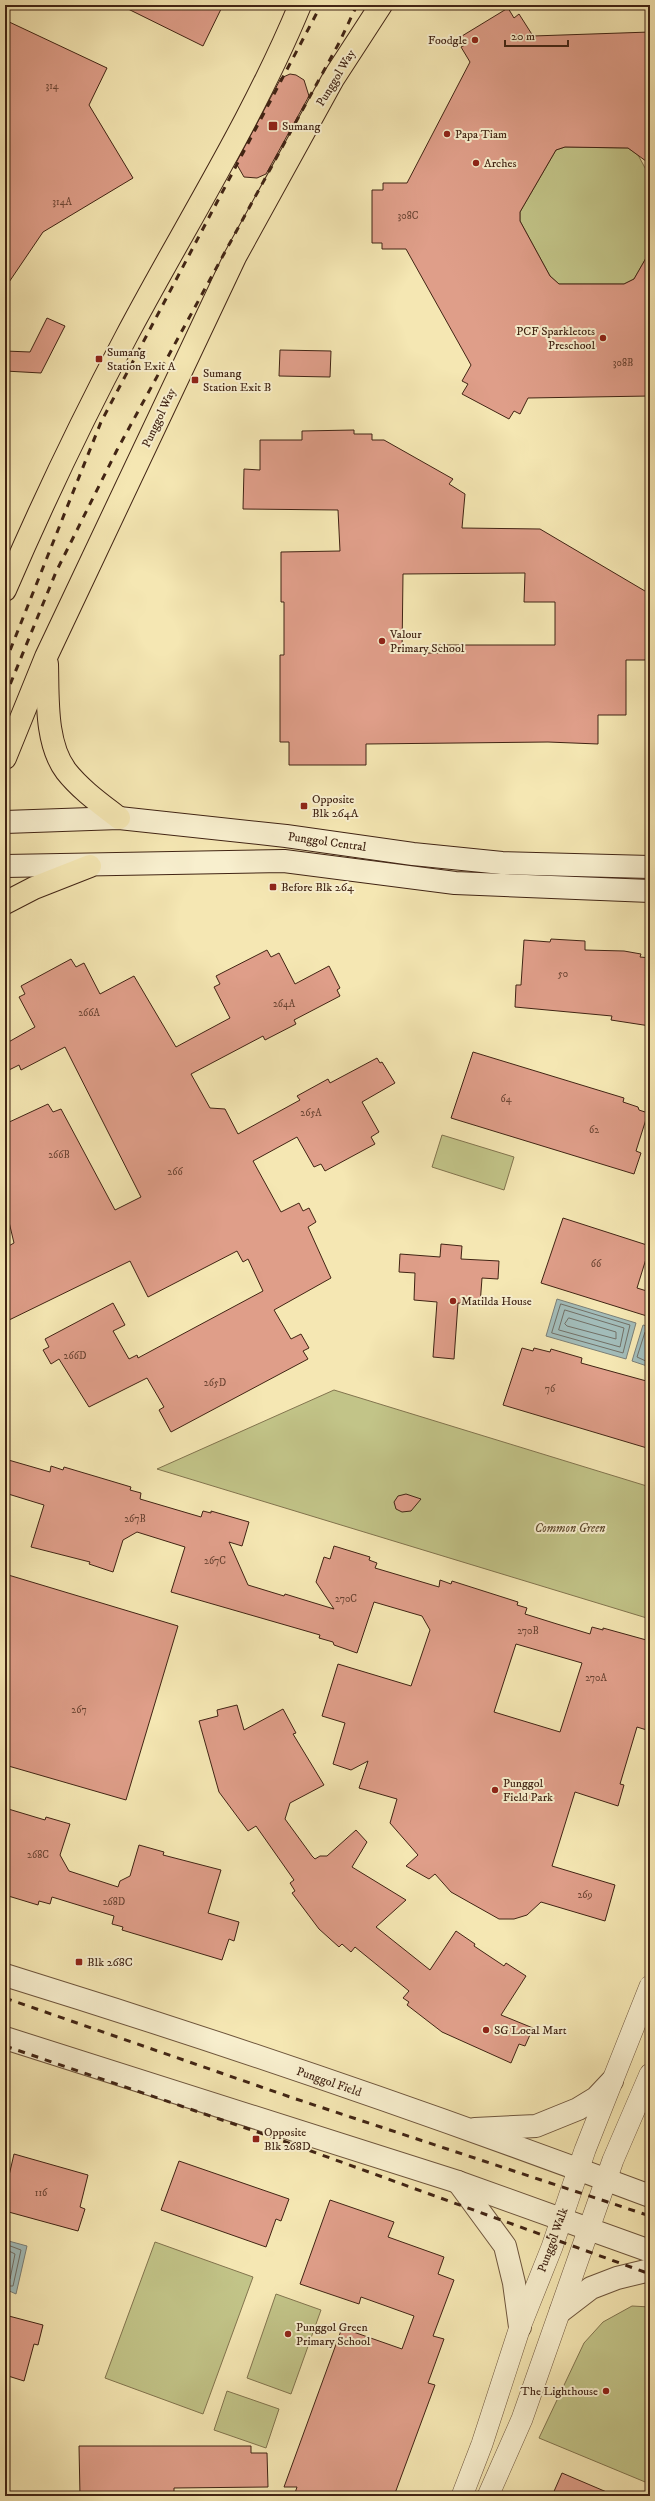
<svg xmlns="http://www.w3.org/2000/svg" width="655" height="2501" viewBox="0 0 655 2501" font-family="'IM FELL DW Pica',serif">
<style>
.green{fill:#c2c488;stroke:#82744e}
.water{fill:#a2bcb9;stroke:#7b7f77}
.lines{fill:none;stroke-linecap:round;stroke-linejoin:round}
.shore{stroke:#727066;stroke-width:1}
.building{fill:#df9e89;stroke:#412414;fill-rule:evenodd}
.minor-casing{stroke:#6e553c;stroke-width:22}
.tertiary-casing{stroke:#6e553c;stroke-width:24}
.secondary-casing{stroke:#412414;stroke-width:24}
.primary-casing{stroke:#412414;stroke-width:24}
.minor{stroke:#f8efce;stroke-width:21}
.tertiary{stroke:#f8efce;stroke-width:22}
.secondary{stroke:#f8efce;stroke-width:22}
.primary{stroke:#f5e7b3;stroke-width:22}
.rail{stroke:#412414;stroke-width:3;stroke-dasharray:7 7;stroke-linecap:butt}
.poi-dot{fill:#8f2418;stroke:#f8efce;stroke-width:1.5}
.labels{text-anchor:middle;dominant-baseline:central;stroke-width:4;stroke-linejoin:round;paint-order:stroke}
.number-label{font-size:10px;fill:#684231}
.poi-label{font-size:12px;fill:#412414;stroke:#f8efce;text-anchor:start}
.street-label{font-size:12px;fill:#412414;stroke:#f8efce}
.park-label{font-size:12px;font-style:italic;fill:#614c31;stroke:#f8efce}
</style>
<rect width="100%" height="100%" fill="#f5e7b3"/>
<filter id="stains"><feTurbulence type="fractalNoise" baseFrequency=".005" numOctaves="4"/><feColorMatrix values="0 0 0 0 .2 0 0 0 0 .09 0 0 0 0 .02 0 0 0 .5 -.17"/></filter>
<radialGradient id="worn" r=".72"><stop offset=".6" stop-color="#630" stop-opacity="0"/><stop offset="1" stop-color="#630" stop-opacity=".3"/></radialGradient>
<g class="green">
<path d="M565 147 628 148 638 155 650 177V251L634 279 624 284H559L550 276 520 221V212L556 150Z"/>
<path d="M442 1135 514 1157 504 1190 432 1167Z"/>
<path d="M334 1390 650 1487V1619L157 1469Z"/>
<path d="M155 2242 253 2277 203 2414 105 2378Z"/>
<path d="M276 2294 321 2310 291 2394 247 2378Z"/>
<path d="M632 2306 650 2307V2484L539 2438 584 2343 603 2322Z"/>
<path d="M227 2391 279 2409 266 2448 214 2430Z"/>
</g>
<g class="water">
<path d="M557 1299 636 1323 626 1359 546 1336Z"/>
<path d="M643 1325 650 1327V1367L632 1361Z"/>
<path d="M5 2240 27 2246 16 2294 5 2289Z"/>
</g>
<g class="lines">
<g class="shore">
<path d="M561 1304 630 1325 623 1353 552 1333Z"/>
<path d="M565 1310 624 1328 620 1347 559 1330Z"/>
<path d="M569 1318 616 1332V1339L567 1326 565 1324Z"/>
<path d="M650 1331 645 1332 637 1357 650 1363"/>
<path d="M5 2244 21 2250 13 2286H5"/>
<path d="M5 2249 15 2254 10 2279 5 2281"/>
</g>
</g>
<g class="building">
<path d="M120 5H223L203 46Z"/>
<path d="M508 8 514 18 519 14 533 36 650 32V164L628 148 565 147 556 150 520 212V221L550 276 559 284H624L634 279 650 251V396L528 398 520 414 514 411 509 419 462 394 468 384 462 381 471 365 406 249H382V243H372V190H383V183H407L470 62 461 47 467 44 462 36Z"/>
<path d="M5 20 107 68 89 105 133 178 43 232 5 288Z"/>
<path d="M290 74 296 75 304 80 309 96 266 174 257 178 244 177 236 163 281 78Z"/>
<path d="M47 318 65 326 41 373 5 371V351L30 352Z"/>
<path d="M280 350 331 351 330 377 279 376Z"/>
<path d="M354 430V434H372V440H384L453 479 449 484 465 494 462 528 540 529 650 594V646L645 660H626V715H598V744L548 742 366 744V765H289V742H280V655H284V602H281V552L340 551 338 510 243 509 244 469 260 470V440H302V431ZM525 573 524 602H555V645H438V653H402L403 574Z"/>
<path d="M551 939 585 941V950L624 951 641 954 640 957 650 958V1026L611 1020 612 1016 515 1007 516 985H521L524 940 550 942Z"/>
<path d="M267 950 271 957 279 953 295 984 329 966 340 988 337 990 340 996 294 1020 296 1024 265 1040 263 1036 191 1074 210 1108 225 1109 238 1134 300 1100 297 1096 328 1079 330 1083 377 1058 380 1063 382 1062 395 1083 362 1102 379 1132 371 1137 375 1144 325 1171 321 1164 314 1167 297 1137 253 1161 281 1212 299 1203 303 1211 309 1208 316 1222 308 1227 331 1278 274 1310 291 1339 301 1334 309 1348 303 1351 308 1359 171 1432 159 1410 164 1407 147 1378 89 1407 59 1359 51 1364 43 1350 49 1347 45 1339 113 1303 125 1325 113 1331 129 1359 137 1355 138 1358 263 1291 248 1259 243 1262 237 1251 148 1297 130 1261 5 1322V1248L14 1243 5 1205V1124L48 1104 53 1112 61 1109 115 1210 141 1197 65 1047 21 1070 19 1065 5 1072V1044L35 1027 19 997 25 994 21 986 71 959 76 967 84 963 100 994 134 976 176 1047 230 1018 214 987 220 984 216 976Z"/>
<path d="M473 1052 624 1098 623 1102 638 1107 639 1110 648 1113 636 1151 641 1153 634 1174 451 1118Z"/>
<path d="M563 1218 650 1246 637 1288 650 1292V1317L541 1283Z"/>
<path d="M441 1244 462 1246 461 1259 499 1261 498 1279 482 1278 480 1305 458 1303 454 1359 433 1357 437 1302 414 1300 415 1273 399 1272 400 1254 440 1257Z"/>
<path d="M522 1348 533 1351 534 1348 550 1352 551 1349 582 1358 581 1363 650 1382V1436L647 1448 503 1405Z"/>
<path d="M5 1459 50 1472 51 1466 63 1470 64 1467 111 1481 131 1487 130 1490 141 1493 140 1499 201 1517 203 1511 211 1513V1511L249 1522 242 1546 229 1542 248 1585 284 1596 285 1594 334 1609 316 1582 324 1557 330 1559 334 1546 370 1557 369 1560 377 1563 375 1568 439 1587 440 1580 451 1584 452 1581 518 1602 517 1605 527 1608 525 1614 557 1624 590 1634 592 1627 603 1630V1628L650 1641V1731L637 1727 620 1784 624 1785 618 1806 575 1792 552 1866 615 1885 605 1921 541 1902 527 1915 514 1919H499L451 1892 435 1874 429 1879 406 1866 418 1855 390 1823 397 1799 359 1788 368 1761 351 1770 333 1764 345 1723 322 1716 338 1664 411 1686 430 1630 422 1616 374 1602 357 1653 334 1645 333 1642 319 1638 320 1635 171 1592 185 1547 137 1532 123 1540 113 1572 89 1564 90 1562 31 1547 44 1505 5 1493ZM516 1644 582 1663 560 1732 494 1712Z"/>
<path d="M406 1494 421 1499 411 1511 402 1512 396 1509 394 1502 398 1496Z"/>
<path d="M5 1574 178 1626 126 1800 5 1765Z"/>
<path d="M237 1705 244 1730 283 1709 296 1733 293 1734 324 1785 290 1803 285 1819 312 1856 315 1859 320 1856H327L356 1830 367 1842 352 1867 406 1900 376 1927 430 1970 456 1931 475 1944 474 1946 504 1966 506 1963 526 1976 501 2015 533 2028 525 2046 519 2044 511 2063 442 2032 407 2005 409 2002 403 1998 409 1991 355 1947 351 1952 342 1944 339 1947 319 1929 292 1893 295 1891 290 1883 294 1880 256 1826 248 1831 219 1792 199 1721 218 1716 217 1710Z"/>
<path d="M5 1808 45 1820 46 1817 70 1824 60 1855 69 1871 118 1887 120 1881 130 1876 139 1845 164 1852 163 1855 221 1870 208 1913 239 1922 234 1941 229 1939 222 1960 122 1930 123 1927 112 1924 114 1916 52 1897 50 1904 39 1901 38 1905 5 1895Z"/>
<path d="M14 2154 88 2175 80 2207 85 2209 78 2231 5 2211V2193Z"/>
<path d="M179 2161 289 2199 281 2221 276 2219 266 2247 161 2210Z"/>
<path d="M330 2200 394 2222 388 2237 444 2257 438 2274 454 2280 433 2336 444 2339 428 2383 435 2385 394 2496H294L297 2487H284L342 2328 402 2349 414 2316 361 2297 359 2304 300 2284Z"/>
<path d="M5 2315 43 2325 38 2345 34 2344 24 2381 5 2375Z"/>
<path d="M79 2446H251V2453H267L268 2487 174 2488V2496H80Z"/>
<path d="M562 2473 616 2496H552Z"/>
</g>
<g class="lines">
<g class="minor-casing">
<g id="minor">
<path d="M462 2496 482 2444 520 2327 552 2247 585 2150 650 1986"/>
<path d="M488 2496 522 2419 613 2160 650 2074"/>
</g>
</g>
<g class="tertiary-casing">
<g id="tertiary">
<path d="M5 1975C222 2042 437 2116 650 2196"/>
<path d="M5 2038 458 2182 650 2251"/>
<path d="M475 2129 536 2126 578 2109 596 2098 612 2081"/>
<path d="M458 2182 505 2246 514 2283 520 2327"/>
<path d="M561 2311 591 2288 617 2278 650 2270"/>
</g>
</g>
<g class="secondary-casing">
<g id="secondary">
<path d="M5 822 119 818 286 836 413 854 502 863 650 867"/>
<path d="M5 866 284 861 455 883 650 891"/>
</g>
</g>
<g class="primary-casing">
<g id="primary">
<path d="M5 590C42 504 82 420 126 337 184 227 252 121 300 5"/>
<path d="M47 664C48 697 45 743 66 771 81 790 101 804 119 818"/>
<path d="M5 758 46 657 235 257 333 79 381 5"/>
<path d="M5 903 34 888 90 866"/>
</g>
</g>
<use href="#minor" class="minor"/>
<use href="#tertiary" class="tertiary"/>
<use href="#secondary" class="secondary"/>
<use href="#primary" class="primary"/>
<g class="rail">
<path d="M5 663 101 422 321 5"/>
<path d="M5 697 56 572 117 450 339 43 357 5"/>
<path d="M5 1998 293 2098 650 2216"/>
<path d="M5 2046 275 2138 650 2274"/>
</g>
</g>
<g class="poi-dot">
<circle cx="475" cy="40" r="4"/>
<rect x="268" y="121" width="10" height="10" rx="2"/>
<circle cx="447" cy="134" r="4"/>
<circle cx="476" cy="163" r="4"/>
<circle cx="603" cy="338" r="4"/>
<rect x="95" y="355" width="8" height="8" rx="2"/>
<rect x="191" y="376" width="8" height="8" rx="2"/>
<circle cx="382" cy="641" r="4"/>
<rect x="300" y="802" width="8" height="8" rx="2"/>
<rect x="269" y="883" width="8" height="8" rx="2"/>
<circle cx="453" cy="1301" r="4"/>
<circle cx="495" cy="1790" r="4"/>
<rect x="75" y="1958" width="8" height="8" rx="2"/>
<circle cx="486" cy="2030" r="4"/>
<rect x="252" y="2135" width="8" height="8" rx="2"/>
<circle cx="288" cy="2334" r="4"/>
<circle cx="606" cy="2391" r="4"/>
</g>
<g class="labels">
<g class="number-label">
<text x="52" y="86">314</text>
<text x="62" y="202">314A</text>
<text x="408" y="216">308C</text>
<text x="623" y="363">308B</text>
<text x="563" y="974">50</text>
<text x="284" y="1004">264A</text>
<text x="89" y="1013">266A</text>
<text x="506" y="1099">64</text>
<text x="311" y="1113">265A</text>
<text x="594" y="1130">62</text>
<text x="59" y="1155">266B</text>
<text x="175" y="1172">266</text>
<text x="596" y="1264">66</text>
<text x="75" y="1356">266D</text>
<text x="215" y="1383">265D</text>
<text x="550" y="1389">76</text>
<text x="135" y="1519">267B</text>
<text x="215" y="1561">267C</text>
<text x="346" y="1599">270C</text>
<text x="528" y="1631">270B</text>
<text x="596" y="1678">270A</text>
<text x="79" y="1710">267</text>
<text x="38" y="1855">268C</text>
<text x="585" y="1895">269</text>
<text x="114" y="1902">268D</text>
<text x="41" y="2193">116</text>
</g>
<g class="poi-label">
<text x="467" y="40" text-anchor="end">Foodgle</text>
<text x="282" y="126">Sumang</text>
<text x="455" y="134">Papa Tiam</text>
<text x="484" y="163">Arches</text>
<text x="595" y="331" text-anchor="end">PCF Sparkletots<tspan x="595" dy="14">Preschool</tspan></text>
<text x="107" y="352">Sumang<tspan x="107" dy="14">Station Exit A</tspan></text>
<text x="203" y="373">Sumang<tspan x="203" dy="14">Station Exit B</tspan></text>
<text x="390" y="634">Valour<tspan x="390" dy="14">Primary School</tspan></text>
<text x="312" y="799">Opposite<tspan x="312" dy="14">Blk 264A</tspan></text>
<text x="281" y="887">Before Blk 264</text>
<text x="461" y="1301">Matilda House</text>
<text x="503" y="1783">Punggol<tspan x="503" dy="14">Field Park</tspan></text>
<text x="87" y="1962">Blk 268C</text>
<text x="494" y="2030">SG Local Mart</text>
<text x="264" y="2132">Opposite<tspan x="264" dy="14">Blk 268D</tspan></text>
<text x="296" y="2327">Punggol Green<tspan x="296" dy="14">Primary School</tspan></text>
<text x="598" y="2391" text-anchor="end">The Lighthouse</text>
</g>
<g class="street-label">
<text transform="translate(336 78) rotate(-59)">Punggol Way</text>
<text transform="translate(159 418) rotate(-65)">Punggol Way</text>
<text transform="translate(327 842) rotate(8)">Punggol Central</text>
<text transform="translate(329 2082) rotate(19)">Punggol Field</text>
<text transform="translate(553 2240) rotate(-70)">Punggol Walk</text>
</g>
<g class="park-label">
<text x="570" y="1528">Common Green</text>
</g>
</g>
<rect width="655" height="2501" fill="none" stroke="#f5e7b3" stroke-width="20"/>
<rect x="6" y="6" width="643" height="2489" fill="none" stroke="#412414" stroke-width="2"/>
<rect x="10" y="10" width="635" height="2481" fill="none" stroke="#412414"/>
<path d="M505 40v6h63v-6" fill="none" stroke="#412414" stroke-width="2"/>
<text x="511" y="40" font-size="12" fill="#412414" stroke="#f8efce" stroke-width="3" paint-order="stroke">20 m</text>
<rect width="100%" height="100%" filter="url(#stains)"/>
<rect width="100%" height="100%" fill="url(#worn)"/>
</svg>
